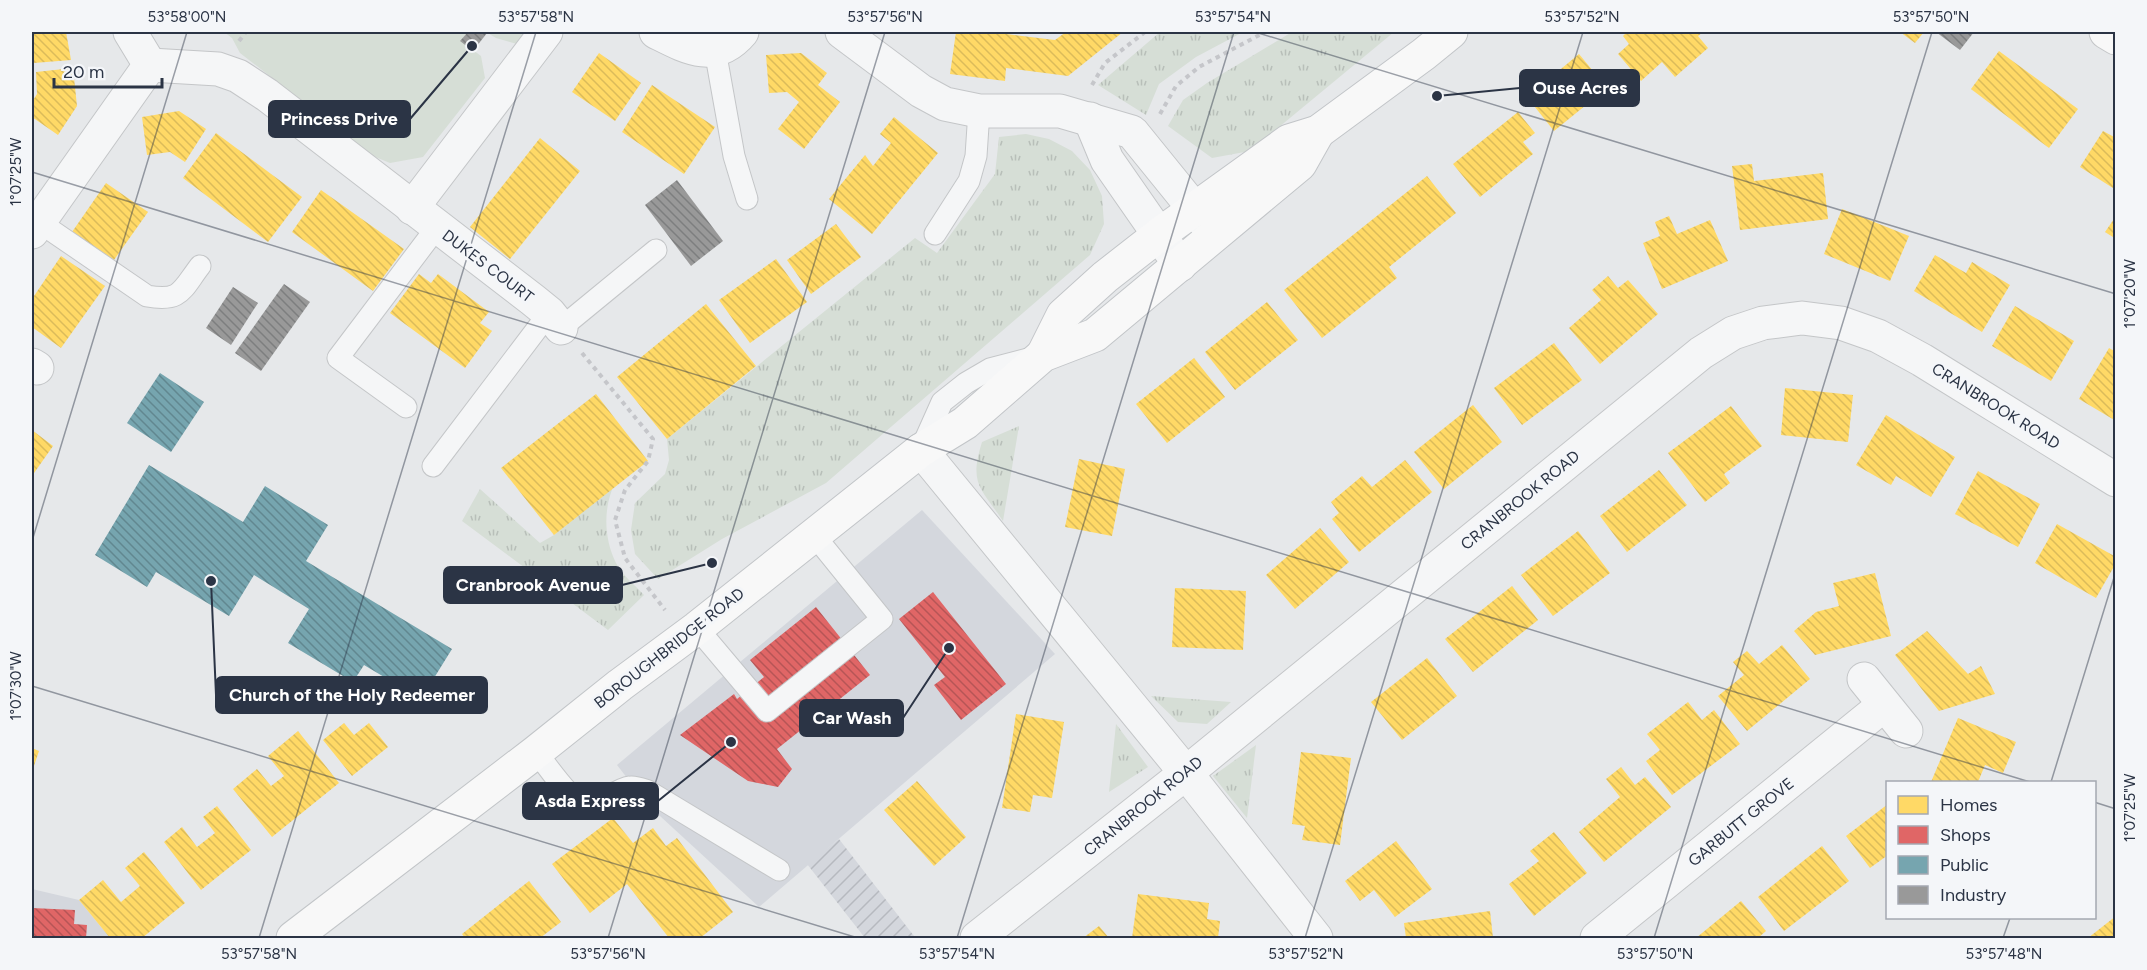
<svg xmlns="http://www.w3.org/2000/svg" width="2147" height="970" viewBox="0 0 2147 970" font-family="Figtree,sans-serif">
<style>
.built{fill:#d4d7dd}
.industrial{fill:url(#industrial-furrows)}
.grass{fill:url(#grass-tufts)}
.park{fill:#d6ded6}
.homes{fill:url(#homes-back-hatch)}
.shops{fill:url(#shops-back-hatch)}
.public{fill:url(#public-back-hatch)}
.industry{fill:url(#industry-back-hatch)}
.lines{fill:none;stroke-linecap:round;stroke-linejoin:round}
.lane-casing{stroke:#c4c6c8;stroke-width:23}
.street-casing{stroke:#c4c6c8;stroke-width:35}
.secondary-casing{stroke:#c4c6c8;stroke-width:35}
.primary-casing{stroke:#c2c5c8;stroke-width:35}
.path{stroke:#c5c6ca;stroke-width:4;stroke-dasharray:4.5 4.5;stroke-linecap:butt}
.lane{stroke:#f5f6f7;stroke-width:21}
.street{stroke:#f5f6f7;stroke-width:33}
.secondary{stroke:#f8f8f8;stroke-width:33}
.primary{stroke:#f8f8f8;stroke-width:33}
.ticks{fill:none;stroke:#2b3445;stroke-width:1.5;stroke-opacity:0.45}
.labels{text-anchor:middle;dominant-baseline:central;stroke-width:6;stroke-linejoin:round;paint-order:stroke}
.street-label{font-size:16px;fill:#2b3445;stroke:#f4f6f9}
.leader{fill:none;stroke:#2b3445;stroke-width:2}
.callout-dot{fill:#2b3445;stroke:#f4f6f9;stroke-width:2}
.callout{fill:#2b3445;stroke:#2b3445;stroke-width:2}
.callout-label{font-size:18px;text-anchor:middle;font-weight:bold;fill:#fff}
.neatline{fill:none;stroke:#2b3445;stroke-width:2}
.ticks-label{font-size:15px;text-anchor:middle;fill:#2b3445}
</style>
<defs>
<pattern id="industrial-furrows" width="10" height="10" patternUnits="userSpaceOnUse" patternTransform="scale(1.5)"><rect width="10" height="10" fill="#d4d7dd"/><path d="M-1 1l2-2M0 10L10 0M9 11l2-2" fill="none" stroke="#b6b9bf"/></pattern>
<pattern id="grass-tufts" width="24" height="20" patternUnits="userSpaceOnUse" patternTransform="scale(1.5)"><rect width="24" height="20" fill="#d6ded6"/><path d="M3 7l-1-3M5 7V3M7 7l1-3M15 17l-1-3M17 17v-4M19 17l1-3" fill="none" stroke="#b8bfb9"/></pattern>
<pattern id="homes-back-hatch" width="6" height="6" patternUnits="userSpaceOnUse" patternTransform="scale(1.5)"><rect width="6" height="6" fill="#ffd966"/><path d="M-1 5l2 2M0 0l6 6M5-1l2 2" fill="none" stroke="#dbbb5a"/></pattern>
<pattern id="shops-back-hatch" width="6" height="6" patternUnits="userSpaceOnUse" patternTransform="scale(1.5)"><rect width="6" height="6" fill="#e06666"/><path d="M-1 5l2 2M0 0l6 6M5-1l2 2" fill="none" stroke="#b65556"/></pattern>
<pattern id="public-back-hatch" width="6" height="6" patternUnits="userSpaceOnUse" patternTransform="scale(1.5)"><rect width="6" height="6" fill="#76a5af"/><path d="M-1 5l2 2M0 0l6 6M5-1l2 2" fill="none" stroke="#618790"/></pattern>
<pattern id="industry-back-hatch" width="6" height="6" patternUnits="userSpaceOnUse" patternTransform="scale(1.5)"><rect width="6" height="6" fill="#999"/><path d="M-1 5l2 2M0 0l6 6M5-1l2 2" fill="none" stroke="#7d7e7f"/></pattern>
</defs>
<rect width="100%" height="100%" fill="#e6e8ea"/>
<g class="built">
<path d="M922 510 1055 654 759 907 648 805 617 765Z"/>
<path d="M32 889 79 900 110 938H32Z"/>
</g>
<path class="industrial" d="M839 839 914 936 911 938H865L807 864Z"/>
<g class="grass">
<path d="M1160 32H1243L1196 57 1159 84 1146 115 1098 85Z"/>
<path d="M1292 32H1394L1250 151 1212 158 1168 126 1183 100 1207 83Z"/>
<path d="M1026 134 1049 139 1072 151 1090 170 1102 196 1104 224 1090 255 826 483 722 539 658 579 635 554 631 530 635 503 665 474 669 460 667 439 915 238 937 253 995 174 999 137Z"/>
<path d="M1019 426 1003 521C980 487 969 484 982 442Z"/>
<path d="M614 485C603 509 604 539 616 563 621 574 635 585 644 595L608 630 462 521 480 489 540 543 554 535Z"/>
<path d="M1151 696 1231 702 1207 724 1178 722Z"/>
<path d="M1116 724 1148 767 1109 792Z"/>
<path d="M1256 745 1247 818 1213 776Z"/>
</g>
<g class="park">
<path d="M224 32H468L461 41 481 56 485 78 423 157 390 163 373 156 240 53 232 38Z"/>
<path d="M486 32H526L517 44 496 38Z"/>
</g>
<g class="homes">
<path d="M32 32H66L71 60 34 63Z"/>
<path d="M956 32H991L1055 40 1066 32H1123L1068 76 1006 68 1005 81 950 74Z"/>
<path d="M1627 32H1703L1698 36 1708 48 1675 77 1662 62 1641 81 1618 54 1629 44 1623 36Z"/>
<path d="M1900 32H1924L1915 43Z"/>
<path d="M1999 51 2078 109 2049 148 1971 89Z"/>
<path d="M599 53 641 83 615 121 572 92Z"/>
<path d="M801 53 827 73 818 85 840 102 804 149 778 129 799 102 787 92 769 93 766 55Z"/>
<path d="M1579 54 1607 88 1554 131 1527 97Z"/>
<path d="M73 68 77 106 58 135 32 117V102L37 94 36 72Z"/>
<path d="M652 85 715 127 684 174 622 132Z"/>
<path d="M179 111 206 129 185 162 170 152 147 155 142 117Z"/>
<path d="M1518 112 1535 133 1523 142 1533 154 1480 197 1453 164Z"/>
<path d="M894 117 938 153 872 234 829 199 865 155 873 166 891 143 880 134Z"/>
<path d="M2103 131 2116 138V190L2080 167Z"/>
<path d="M216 133 302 197 268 242 183 178Z"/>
<path d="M540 138 580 171 510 259 470 227Z"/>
<path d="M1752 164 1754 181 1823 173 1828 219 1740 230 1732 166Z"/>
<path d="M1427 176 1456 213 1389 267 1397 278 1322 338 1284 290Z"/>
<path d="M106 183 148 212 114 260 72 232Z"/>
<path d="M321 190 404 249 373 291 292 232Z"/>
<path d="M1842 209 1909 236 1890 281 1824 254Z"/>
<path d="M1669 216 1677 234 1710 220 1728 261 1662 289 1643 243 1660 236 1655 222Z"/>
<path d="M2116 216V239L2105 232Z"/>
<path d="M836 224 861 257 811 294 787 260Z"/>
<path d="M1935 255 1966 273 1972 262 2010 285 1982 332 1914 291Z"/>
<path d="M61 256 105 286 61 348 32 327V299Z"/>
<path d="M776 259 807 302 750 343 719 300Z"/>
<path d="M419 274 431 283 438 274 489 312 480 323 492 331 465 368 390 313Z"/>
<path d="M1608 276 1618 288 1628 280 1658 314 1600 364 1569 328 1601 300 1592 290Z"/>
<path d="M1267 302 1298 340 1235 390 1205 352Z"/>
<path d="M706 304 756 366 667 439 617 377Z"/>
<path d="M2015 306 2074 341 2051 381 1992 346Z"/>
<path d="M1554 343 1582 380 1522 425 1494 388Z"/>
<path d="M2109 348 2116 352V421L2079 399Z"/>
<path d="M1194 358 1225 397 1167 443 1136 404Z"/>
<path d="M1785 388 1853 395 1848 442 1781 435Z"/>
<path d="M596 394 648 461 554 535 501 468Z"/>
<path d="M1473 405 1502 442 1444 489 1414 452Z"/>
<path d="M1731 406 1762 446 1724 474 1730 483 1705 502 1668 453Z"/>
<path d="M1886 415 1955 457 1931 497 1896 476 1891 485 1856 465Z"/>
<path d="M32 430 53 446 32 476Z"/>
<path d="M1079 459 1125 469 1112 536 1065 527Z"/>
<path d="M1405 460 1432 492 1359 552 1332 519 1339 513 1331 502 1362 476 1372 487Z"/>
<path d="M1659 470 1687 505 1627 552 1600 516Z"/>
<path d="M1978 471 2040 504 2018 547 1955 514Z"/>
<path d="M2057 524 2116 557V563L2096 598 2035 563Z"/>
<path d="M1320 528 1349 562 1295 609 1266 575Z"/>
<path d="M1578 531 1610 573 1553 616 1521 575Z"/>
<path d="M1875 573 1891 636 1815 655 1794 631 1816 612 1839 606 1833 583Z"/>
<path d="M1512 586 1538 620 1473 672 1445 639Z"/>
<path d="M1175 588 1246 591 1243 650 1172 647Z"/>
<path d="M1927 631 1968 674 1981 666 1995 694 1939 711 1895 655Z"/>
<path d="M1782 645 1810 679 1747 731 1718 696 1744 675 1733 662 1747 651 1759 664Z"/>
<path d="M1427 658 1457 696 1402 740 1371 702Z"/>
<path d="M1688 702 1702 720 1714 710 1740 744 1672 795 1646 761 1660 750 1647 734Z"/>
<path d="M1016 714 1064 722 1052 798 1033 795 1030 812 1002 808Z"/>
<path d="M1958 718 2016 742 2003 773 1985 765 1978 782H1931Z"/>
<path d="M344 723 354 735 369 723 388 747 352 776 323 740Z"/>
<path d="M298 731 339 783 272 837 233 789 257 769 271 786 284 776 268 756Z"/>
<path d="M32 748 39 751 32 772Z"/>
<path d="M1301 752 1351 758 1340 845 1302 840 1305 826 1292 824Z"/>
<path d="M1621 767 1635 785 1645 777 1671 807 1604 862 1579 832 1620 797 1606 779Z"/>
<path d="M917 781 966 837 934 866 884 810Z"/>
<path d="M1888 804V855L1870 868 1846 836Z"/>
<path d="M217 806 251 850 201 890 164 842 182 827 197 847 215 833 203 817Z"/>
<path d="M613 818 633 843 653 828 666 846 677 838 733 912 700 938H669L627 884 590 913 552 864Z"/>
<path d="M1554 832 1587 873 1534 916 1509 884 1539 861 1530 851Z"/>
<path d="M1396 841 1432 889 1395 917 1374 890 1360 901 1345 881Z"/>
<path d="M1822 846 1849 881 1784 931 1758 897Z"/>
<path d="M144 852 185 903 142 938H110L79 900 103 880 121 902 140 886 125 868Z"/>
<path d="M529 881 561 922 540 938H465L462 934Z"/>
<path d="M1138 894 1209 903 1207 919 1220 921 1218 938H1132Z"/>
<path d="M1741 901 1766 931 1758 938H1696Z"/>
<path d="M1490 911 1493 938H1406L1404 923Z"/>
<path d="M2116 916V938H2088Z"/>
<path d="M1099 926 1109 938H1083Z"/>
</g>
<g class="shops">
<path d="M933 592 1006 684 961 720 934 685 945 677 899 619Z"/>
<path d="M816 607 870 675 777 749 792 769 778 787 748 781 680 735 734 694 737 699 764 677 750 660Z"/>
<path d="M32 908 75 910 74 924 87 925 86 938H32Z"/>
</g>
<g class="public">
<path d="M160 373 204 402 171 452 127 423Z"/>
<path d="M149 465 243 522 265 486 328 525 306 561 452 649 421 699 364 665 353 682 288 643 309 609 254 575 229 616 156 572 147 587 95 555Z"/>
</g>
<g class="industry">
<path d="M468 32 487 33 473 51 460 41Z"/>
<path d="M1936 32H1974L1960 50Z"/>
<path d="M677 180 723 241 691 266 645 205Z"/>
<path d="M284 284 310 302 261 371 235 353Z"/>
<path d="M233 287 258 303 231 345 206 328Z"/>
</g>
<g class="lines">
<g class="lane-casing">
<g id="lane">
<path d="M715 50 734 156 747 199"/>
<path d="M39 222 147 296C181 302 181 291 200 266"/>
<path d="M935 234 969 181 976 156 979 111"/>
<path d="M561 328 656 250"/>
<path d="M406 407 338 358 437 227"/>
<path d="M921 449 942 402 966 383 990 369 1036 357"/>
<path d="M433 466 549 313"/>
<path d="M697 628 767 711 882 619 814 535"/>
<path d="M536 752C547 765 568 798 583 804 598 809 614 789 630 787 635 786 642 789 648 791L779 870"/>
</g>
</g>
<g class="street-casing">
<g id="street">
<path d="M130 32 150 65"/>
<path d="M656 32C686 47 715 64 742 32"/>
<path d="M842 32 921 91 945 104 979 111H1060L1132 132 1213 232"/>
<path d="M150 65 218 69 238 76 267 95 533 300 549 313 561 328"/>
<path d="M1090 119 1107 160 1180 265"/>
<path d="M412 208 546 32"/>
<path d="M32 232 150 65"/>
<path d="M32 365 37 368"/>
<path d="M921 450 1186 773 1316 938"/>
<path d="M1864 679 1906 731"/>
<path d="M977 938 1186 773 1701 353 1733 333 1763 323 1802 318 1841 323 1878 336 1922 360 2116 480"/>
<path d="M1597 938 1884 705"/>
</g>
</g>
<g class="secondary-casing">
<path id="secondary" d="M2106 32 2116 38"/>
</g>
<g class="primary-casing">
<g id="primary">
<path d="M1043 355 1063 315 1105 277 1160 234 1289 141 1318 132 1424 54 1451 32"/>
<path d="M293 938 536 752 620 685 697 628 921 450 965 423 1043 355 1095 335 1300 164 1318 132"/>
</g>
</g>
<g class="path">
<path d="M239 41 246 32"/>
<path d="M1092 85 1105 63 1145 32"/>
<path d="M1160 114 1176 86 1199 67 1265 32"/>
<path d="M582 353 653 439 648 461 625 490 615 520 625 558 665 610"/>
</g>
<use href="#lane" class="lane"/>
<use href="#street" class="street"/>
<use href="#secondary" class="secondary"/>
<use href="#primary" class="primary"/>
</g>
<path class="ticks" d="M1255 32 2116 294M32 172 2030 782M32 541 187 32M32 686 858 938M2051 782 2116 571M2094 802 2116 809M259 938 536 32M608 938 885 32M957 938 1234 32M1305 938 1583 32M1654 938 1932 32M2003 938 2010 918"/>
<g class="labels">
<g class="street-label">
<text transform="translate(488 266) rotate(37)">DUKES COURT</text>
<text transform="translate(1996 406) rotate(32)">CRANBROOK ROAD</text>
<text transform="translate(1520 500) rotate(-39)">CRANBROOK ROAD</text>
<text transform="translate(669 648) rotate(-38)">BOROUGHBRIDGE ROAD</text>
<text transform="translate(1143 806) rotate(-39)">CRANBROOK ROAD</text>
<text transform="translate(1741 822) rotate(-39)">GARBUTT GROVE</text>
</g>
</g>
<path class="leader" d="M1437 96L1520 88M472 46L410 119M712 563L622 585M211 581L216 695M949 648L903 718M731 742L658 801"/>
<g class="callout-dot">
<circle cx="1437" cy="96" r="6"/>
<circle cx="472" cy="46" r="6"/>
<circle cx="712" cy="563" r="6"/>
<circle cx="211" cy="581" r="6"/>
<circle cx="949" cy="648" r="6"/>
<circle cx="731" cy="742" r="6"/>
</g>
<g class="callout">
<rect x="1520" y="70" width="119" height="36" rx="6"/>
<rect x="269" y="101" width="141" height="36" rx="6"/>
<rect x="444" y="567" width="178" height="36" rx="6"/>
<rect x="216" y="677" width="271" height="36" rx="6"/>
<rect x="800" y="700" width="103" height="36" rx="6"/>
<rect x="523" y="783" width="135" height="36" rx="6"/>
</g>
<g class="callout-label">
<text x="1580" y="94">Ouse Acres</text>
<text x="339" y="125">Princess Drive</text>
<text x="533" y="591">Cranbrook Avenue</text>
<text x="352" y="701">Church of the Holy Redeemer</text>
<text x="852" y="724">Car Wash</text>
<text x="590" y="807">Asda Express</text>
</g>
<rect width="2147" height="970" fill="none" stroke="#f4f6f9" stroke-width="66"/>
<rect x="1886" y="781" width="210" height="138" fill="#f4f6f9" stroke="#a4a8b1" stroke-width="1.5"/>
<rect x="1898" y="796" width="30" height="18" fill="#ffd966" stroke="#a4a8b1" stroke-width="1.5"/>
<text x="1940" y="811" font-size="18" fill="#2b3445">Homes</text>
<rect x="1898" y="826" width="30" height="18" fill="#e06666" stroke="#a4a8b1" stroke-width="1.5"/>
<text x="1940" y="841" font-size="18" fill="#2b3445">Shops</text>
<rect x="1898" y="856" width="30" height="18" fill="#76a5af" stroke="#a4a8b1" stroke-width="1.5"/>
<text x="1940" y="871" font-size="18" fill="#2b3445">Public</text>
<rect x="1898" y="886" width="30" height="18" fill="#999999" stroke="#a4a8b1" stroke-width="1.5"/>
<text x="1940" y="901" font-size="18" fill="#2b3445">Industry</text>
<path d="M54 78v9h108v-9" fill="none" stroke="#2b3445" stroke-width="3"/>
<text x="63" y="78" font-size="18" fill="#2b3445" stroke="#f4f6f9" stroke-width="4.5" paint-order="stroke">20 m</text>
<rect x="33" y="33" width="2081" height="904" class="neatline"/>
<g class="ticks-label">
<text x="187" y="22">53°58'00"N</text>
<text x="536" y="22">53°57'58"N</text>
<text x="885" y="22">53°57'56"N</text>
<text x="1233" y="22">53°57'54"N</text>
<text x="1582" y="22">53°57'52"N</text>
<text x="1931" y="22">53°57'50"N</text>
<text transform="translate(16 172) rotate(-90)" y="5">1°07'25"W</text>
<text transform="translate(2130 294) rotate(-90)" y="5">1°07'20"W</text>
<text transform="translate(16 686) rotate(-90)" y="5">1°07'30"W</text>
<text transform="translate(2130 808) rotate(-90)" y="5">1°07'25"W</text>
<text x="259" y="959">53°57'58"N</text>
<text x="608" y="959">53°57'56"N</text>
<text x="957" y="959">53°57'54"N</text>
<text x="1306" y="959">53°57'52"N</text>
<text x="1655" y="959">53°57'50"N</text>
<text x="2004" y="959">53°57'48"N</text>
</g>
</svg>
